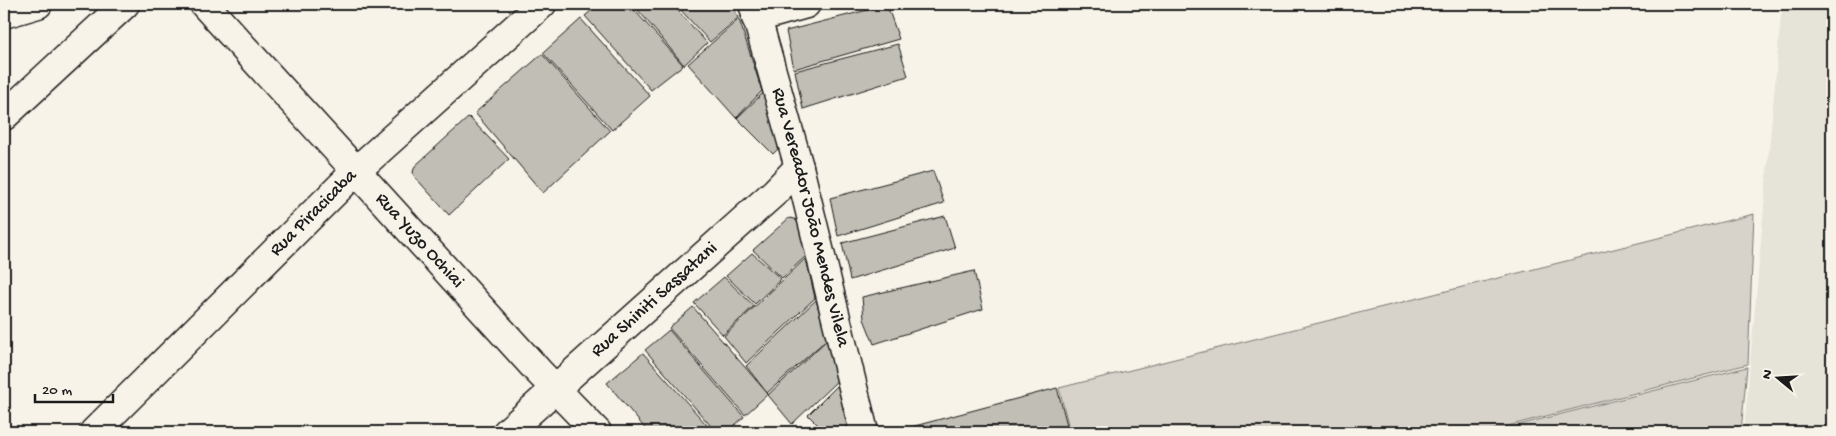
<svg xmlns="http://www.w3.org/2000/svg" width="1836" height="436" viewBox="0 0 1836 436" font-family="'Gochi Hand',sans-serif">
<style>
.built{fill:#e6e3d9}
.green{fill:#d7d3cb;stroke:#7a7874}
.building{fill:#c0beb5;stroke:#1c1c1c}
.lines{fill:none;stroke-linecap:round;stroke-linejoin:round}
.minor-casing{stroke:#1c1c1c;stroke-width:31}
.minor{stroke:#f7f3e8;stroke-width:28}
.labels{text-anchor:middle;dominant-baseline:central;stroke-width:4;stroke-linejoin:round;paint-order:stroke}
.street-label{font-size:19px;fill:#1c1c1c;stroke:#f7f3e8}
</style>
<rect width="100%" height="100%" fill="#f7f3e8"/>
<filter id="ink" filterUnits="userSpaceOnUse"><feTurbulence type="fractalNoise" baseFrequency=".02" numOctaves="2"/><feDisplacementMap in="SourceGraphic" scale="10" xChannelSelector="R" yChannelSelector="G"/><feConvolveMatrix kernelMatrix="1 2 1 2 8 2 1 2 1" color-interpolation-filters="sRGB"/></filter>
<g filter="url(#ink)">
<path class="built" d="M1782 4H1832V432H1744Z"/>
<g class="green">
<path d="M1754 214 1748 364 1484 432H1070L1059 388Z"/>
<path d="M1747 367 1741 432H1491Z"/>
</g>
<g class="building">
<path d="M599 4H629L683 65 651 90 585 16Z"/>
<path d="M633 4H672L707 43 684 65Z"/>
<path d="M681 4H733L738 18 710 42 678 7Z"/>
<path d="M887 5 899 39 794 69 786 31Z"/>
<path d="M581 19 650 96 612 130 543 53Z"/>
<path d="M739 19 762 91 736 118 688 64Z"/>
<path d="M898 44 908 76 803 109 795 71Z"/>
<path d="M542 54 610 131 543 193 475 113Z"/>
<path d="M763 93 780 142 778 149 773 154 737 118Z"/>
<path d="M469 117 509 159 449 215 414 176 413 172 415 166Z"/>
<path d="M933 171 944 203 838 236 830 198Z"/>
<path d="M945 216 955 248 850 280 842 243Z"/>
<path d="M789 218 795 219 799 225 806 256 782 278 753 250Z"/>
<path d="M752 253 781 279 755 304 726 276Z"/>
<path d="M806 258 815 298 746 363 724 336Z"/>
<path d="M974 271 983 309 874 344 864 319 862 297Z"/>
<path d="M724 277 754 306 723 335 694 303Z"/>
<path d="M816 300 827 339 767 393 746 366Z"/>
<path d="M693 307 768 394 745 415 669 328Z"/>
<path d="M669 330 744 417 727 432H716L645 350Z"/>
<path d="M827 340 839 379 792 424 768 395Z"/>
<path d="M643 353 713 432H648L607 383Z"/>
<path d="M840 383 852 432H825L808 415Z"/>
<path d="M1057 388 1069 432H896V431Z"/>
</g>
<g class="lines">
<g class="minor-casing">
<g id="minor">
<path id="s1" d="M204 4 539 372 597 432"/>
<path id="s2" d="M753 4 799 167 864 432"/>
<path d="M4 14 38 4"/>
<path d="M756 18 806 4"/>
<path d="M4 116 125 4"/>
<path id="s3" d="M94 432 357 170 542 4"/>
<path id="s4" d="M507 432 775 192 799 167"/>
</g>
</g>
<use href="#minor" class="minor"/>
</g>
</g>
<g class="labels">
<g class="street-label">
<text stroke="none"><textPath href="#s3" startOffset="310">Rua Piracicaba</textPath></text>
<text stroke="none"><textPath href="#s2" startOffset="221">Rua Vereador João Mendes Vilela</textPath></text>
<text stroke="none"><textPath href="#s1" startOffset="320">Rua Yuzo Ochiai</textPath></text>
<text stroke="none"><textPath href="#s4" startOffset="198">Rua Shiniti Sassatani</textPath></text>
</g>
</g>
<rect width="1836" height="436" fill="none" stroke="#f7f3e8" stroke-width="20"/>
<rect x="10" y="10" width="1816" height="416" fill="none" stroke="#1c1c1c" stroke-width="2" filter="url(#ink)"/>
<g transform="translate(1778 378) rotate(288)" stroke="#f7f3e8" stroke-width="4" paint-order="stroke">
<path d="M0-4L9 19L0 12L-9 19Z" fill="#1c1c1c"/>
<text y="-8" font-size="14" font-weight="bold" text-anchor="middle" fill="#1c1c1c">N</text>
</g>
<path d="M35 394v8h78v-8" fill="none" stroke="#1c1c1c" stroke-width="2.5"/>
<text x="42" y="394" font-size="15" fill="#1c1c1c" stroke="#f7f3e8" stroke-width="4" paint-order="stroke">20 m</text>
</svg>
